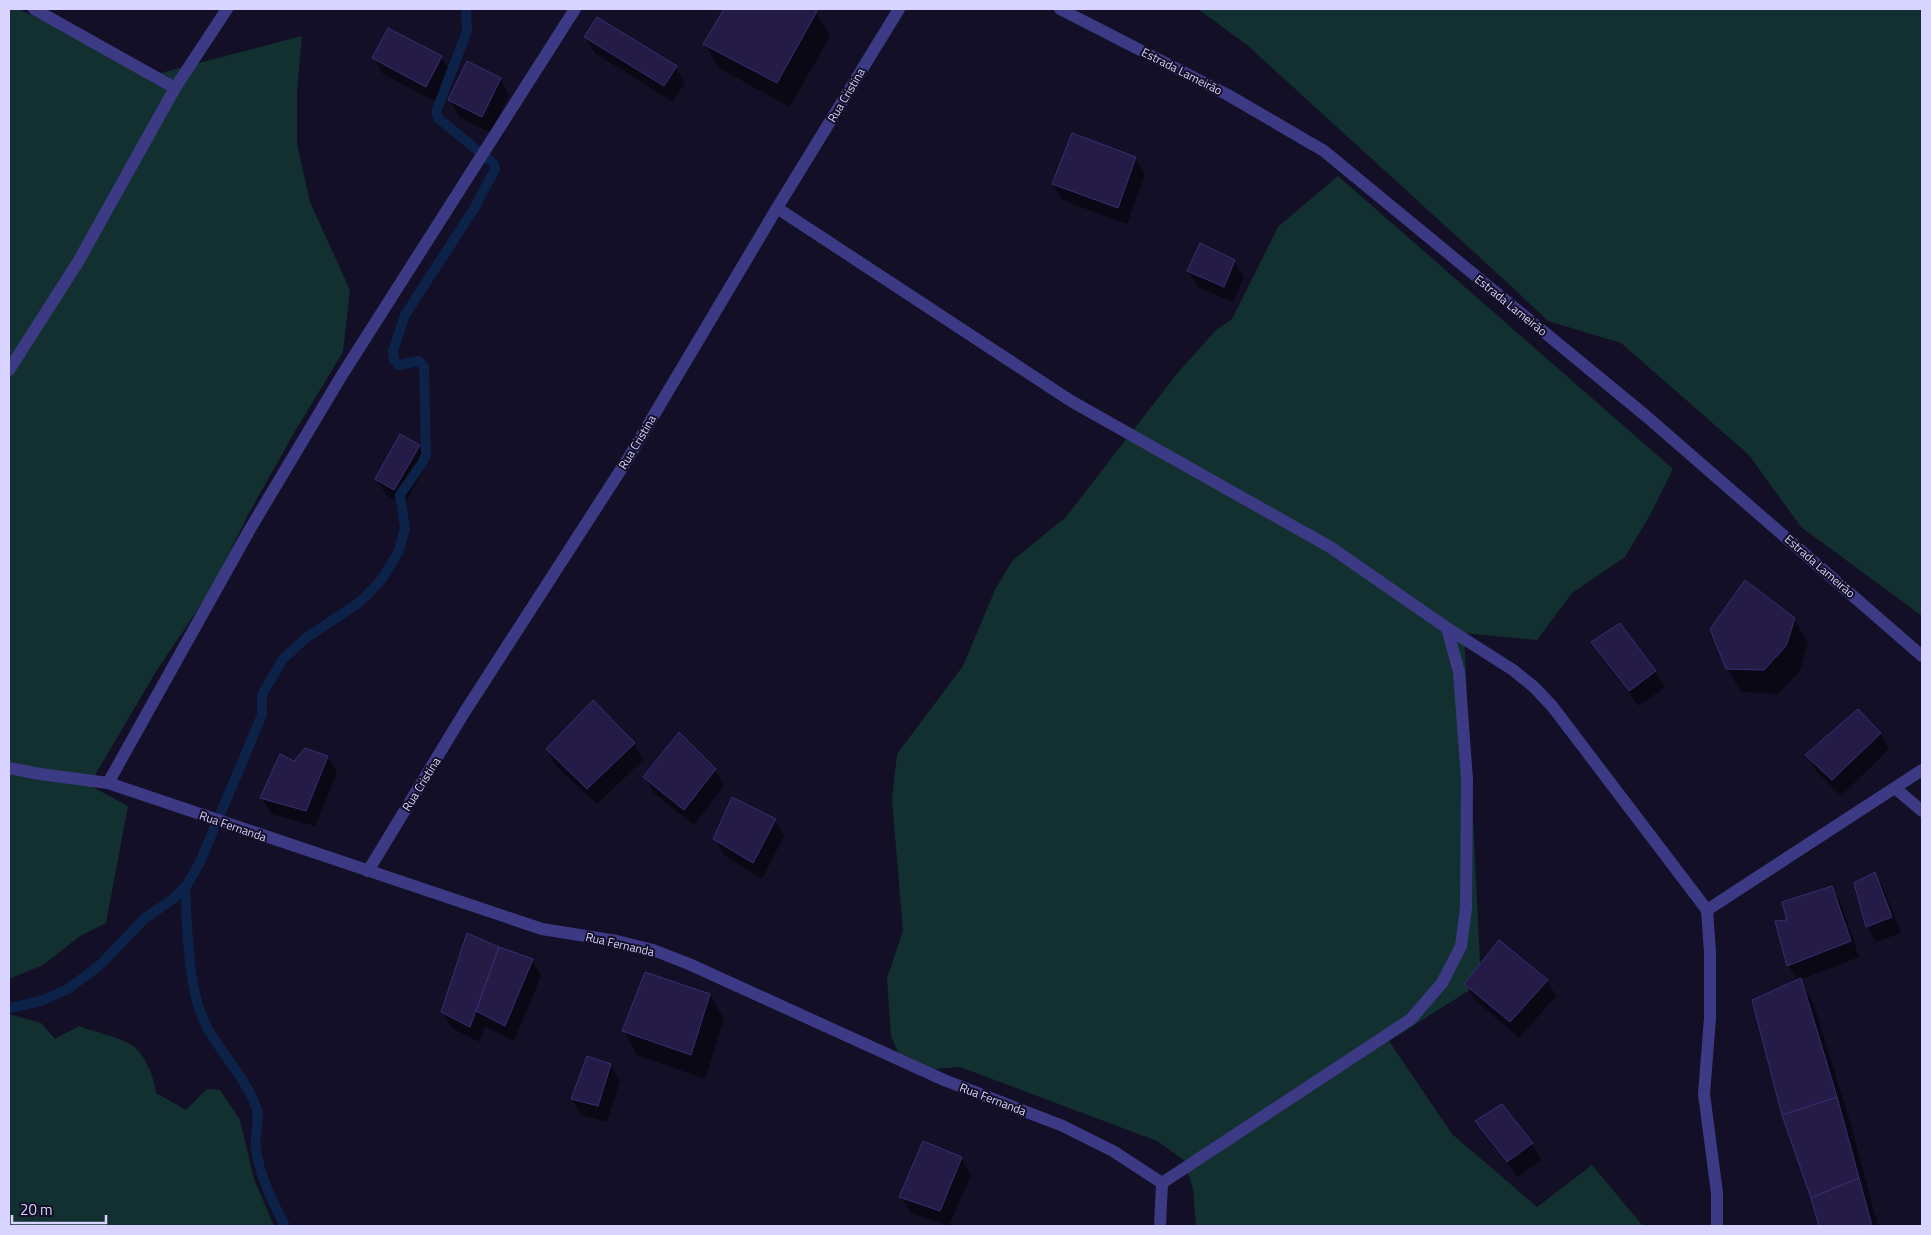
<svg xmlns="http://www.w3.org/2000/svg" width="1931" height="1235" viewBox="0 0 1931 1235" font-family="'Titillium Web',sans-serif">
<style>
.green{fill:#12302f}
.shadow{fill:#0007}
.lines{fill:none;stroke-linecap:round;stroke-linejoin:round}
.stream{stroke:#0c2248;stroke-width:10}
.building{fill:#241b47;stroke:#3b2d73}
.minor{stroke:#3d3a85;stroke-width:12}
.labels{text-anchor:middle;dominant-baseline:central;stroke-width:4;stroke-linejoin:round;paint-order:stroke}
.street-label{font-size:12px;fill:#d9d4ff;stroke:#130f26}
</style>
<rect width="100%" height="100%" fill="#130f26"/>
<g class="green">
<path d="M9 9H18L157 74 302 36 297 91V144L310 202 350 290 343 352 294 433 249 513 211 590 157 670 89 785 128 806 106 923 80 936 43 965 9 979Z"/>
<path d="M1198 9H1922V616L1801 527 1749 455 1621 343 1548 321 1510 285 1247 45Z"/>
<path d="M1338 176 1673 469 1650 515 1625 557 1572 593 1537 640 1464 633 1481 983 1389 1041 1452 1134 1537 1207 1592 1165 1643 1226H1196L1193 1189 1184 1160 1157 1141 960 1067 920 1070 901 1059 891 1036 887 978 903 931 892 800 897 754 963 666 995 590 1012 561 1066 517 1175 376 1216 330 1232 319 1278 227Z"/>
<path d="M9 1014 41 1023 55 1039 79 1026C91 1031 122 1038 132 1045 144 1053 155 1078 156 1093L186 1110 207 1089 220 1090 240 1120 254 1179 274 1226H9Z"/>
</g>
<g class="shadow">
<path d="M726 9H809L816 12 830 36 790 107 719 68 705 44Z"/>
<path d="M585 37 676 67 685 83 673 102 595 53Z"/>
<path d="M441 57 451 73 436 102 383 74 374 58Z"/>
<path d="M500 79 509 95 491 133 459 117 449 100Z"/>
<path d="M1135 158 1145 174 1127 224 1062 200 1053 184Z"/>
<path d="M1234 261 1244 277 1233 302 1198 287 1188 271Z"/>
<path d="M419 446 428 462 404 505 386 495 377 479Z"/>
<path d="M1794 619 1808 643 1800 671 1778 694 1741 692 1727 668Z"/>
<path d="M1592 642 1655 671 1665 687 1639 706 1602 658Z"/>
<path d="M593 702 634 744 643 760 597 804 556 766 547 749Z"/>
<path d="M1880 733 1889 749 1841 796 1816 771 1807 755Z"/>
<path d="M328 757 337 773 315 826 271 814 261 798 295 763Z"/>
<path d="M715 769 724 786 694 825 654 793 645 777Z"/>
<path d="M775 820 784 836 762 879 724 855 715 839Z"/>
<path d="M1875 874 1884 890 1901 933 1876 942 1867 926Z"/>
<path d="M1831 887 1841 903 1859 957 1800 980 1814 1004 1850 1122 1878 1226H1820L1812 1198 1798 981 1788 965 1789 921Z"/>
<path d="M467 934 532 960 541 976 514 1041 485 1026 479 1042 452 1028 442 1012Z"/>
<path d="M1547 980 1556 996 1519 1038 1475 1000 1465 984Z"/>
<path d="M710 995 724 1019 705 1079 637 1055 624 1031Z"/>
<path d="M588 1058 610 1065 620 1081 607 1122 581 1115 572 1099Z"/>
<path d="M1476 1121 1532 1144 1541 1160 1518 1177 1486 1137Z"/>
<path d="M961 1158 971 1175 949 1226 910 1213 901 1196Z"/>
</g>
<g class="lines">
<g class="stream">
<path d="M185 888C188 930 187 992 208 1029 223 1055 246 1079 256 1107 261 1119 254 1135 256 1148 259 1176 273 1202 285 1226"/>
<path d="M9 1008 41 1001 68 989 100 965 145 918 173 899 187 885 200 862 262 715V698L264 691 283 659 306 638 357 604 367 595 382 579 399 551 405 528 400 495 422 463 426 455 424 367 419 361 398 365 394 360 393 351 405 315 475 207 495 169 494 164 438 118 436 112 467 31 466 9"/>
</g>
</g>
<g class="building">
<path d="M724 9H812L817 11 777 83 703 44Z"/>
<path d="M597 17 677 66 664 86 584 37Z"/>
<path d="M388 28 442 56 426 87 372 58Z"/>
<path d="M467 61 501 78 482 117 448 100Z"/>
<path d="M1072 133 1136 157 1118 208 1052 184Z"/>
<path d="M1200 243 1235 260 1224 287 1187 271Z"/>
<path d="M400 434 420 445 394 490 375 479Z"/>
<path d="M1745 580 1795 618 1786 646 1764 670 1726 669 1710 629Z"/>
<path d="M1620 623 1656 671 1629 691 1591 642Z"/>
<path d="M593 700 635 743 587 789 546 749Z"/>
<path d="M1858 709 1881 733 1832 780 1805 755Z"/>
<path d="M679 732 716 769 684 810 643 777Z"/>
<path d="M305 748 328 756 306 811 260 798 280 754 294 761Z"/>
<path d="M732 797 776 819 753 863 713 839Z"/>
<path d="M1875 872 1892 917 1866 927 1854 883Z"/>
<path d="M1832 886 1851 941 1787 966 1775 921 1787 920 1782 902Z"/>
<path d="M467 933 499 947 470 1027 441 1012Z"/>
<path d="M1499 940 1548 980 1510 1022 1464 984Z"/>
<path d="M499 947 533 959 505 1026 476 1011Z"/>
<path d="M645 972 710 994 691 1055 622 1031Z"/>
<path d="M1801 978 1837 1097 1782 1115 1752 1000Z"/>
<path d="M587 1056 611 1064 598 1106 571 1099Z"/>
<path d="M1837 1097 1859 1178 1811 1198 1782 1115Z"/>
<path d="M1502 1104 1533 1143 1507 1162 1475 1121Z"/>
<path d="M923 1141 962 1157 940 1211 899 1197Z"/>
<path d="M1859 1178 1872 1226H1819L1811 1198Z"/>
</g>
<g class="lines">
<g class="minor">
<path d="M34 9 175 88"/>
<path d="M1060 9 1228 95 1324 151 1646 416 1922 656"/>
<path d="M777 208 1071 401 1330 547 1447 628 1513 670 1534 687 1552 706 1707 910 1922 770"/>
<path d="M9 370 78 262 175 88 227 9"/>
<path d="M9 768 40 774 108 783 542 929 617 941 653 950 689 964 944 1080 1063 1126 1113 1151 1162 1183 1160 1226"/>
<path d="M108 783 250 529 342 375 575 9"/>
<path d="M1895 788 1922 811"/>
<path d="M368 871 464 713 629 457 777 208 899 9"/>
<path d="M1707 910 1710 952V1018L1704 1094 1717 1193V1226"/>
<path d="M1162 1183 1411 1019 1442 983 1461 946 1466 908 1467 779 1459 672 1447 628"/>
</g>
</g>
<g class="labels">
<g class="street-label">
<text transform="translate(1182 71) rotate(27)">Estrada Lameirão</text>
<text transform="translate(846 95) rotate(-59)">Rua Cristina</text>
<text transform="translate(1511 305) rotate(39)">Estrada Lameirão</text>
<text transform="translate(637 442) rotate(-59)">Rua Cristina</text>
<text transform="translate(1820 566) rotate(41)">Estrada Lameirão</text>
<text transform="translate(421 784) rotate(-58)">Rua Cristina</text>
<text transform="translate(233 826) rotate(19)">Rua Fernanda</text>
<text transform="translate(620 944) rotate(13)">Rua Fernanda</text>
<text transform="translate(993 1099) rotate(21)">Rua Fernanda</text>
</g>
</g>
<rect width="1931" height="1235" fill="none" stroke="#d9d4ff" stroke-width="20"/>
<path d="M12 1215v8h94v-8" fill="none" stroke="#d9d4ff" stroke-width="2.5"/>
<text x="20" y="1215" font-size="15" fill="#d9d4ff" stroke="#130f26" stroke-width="4" paint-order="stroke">20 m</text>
</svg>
